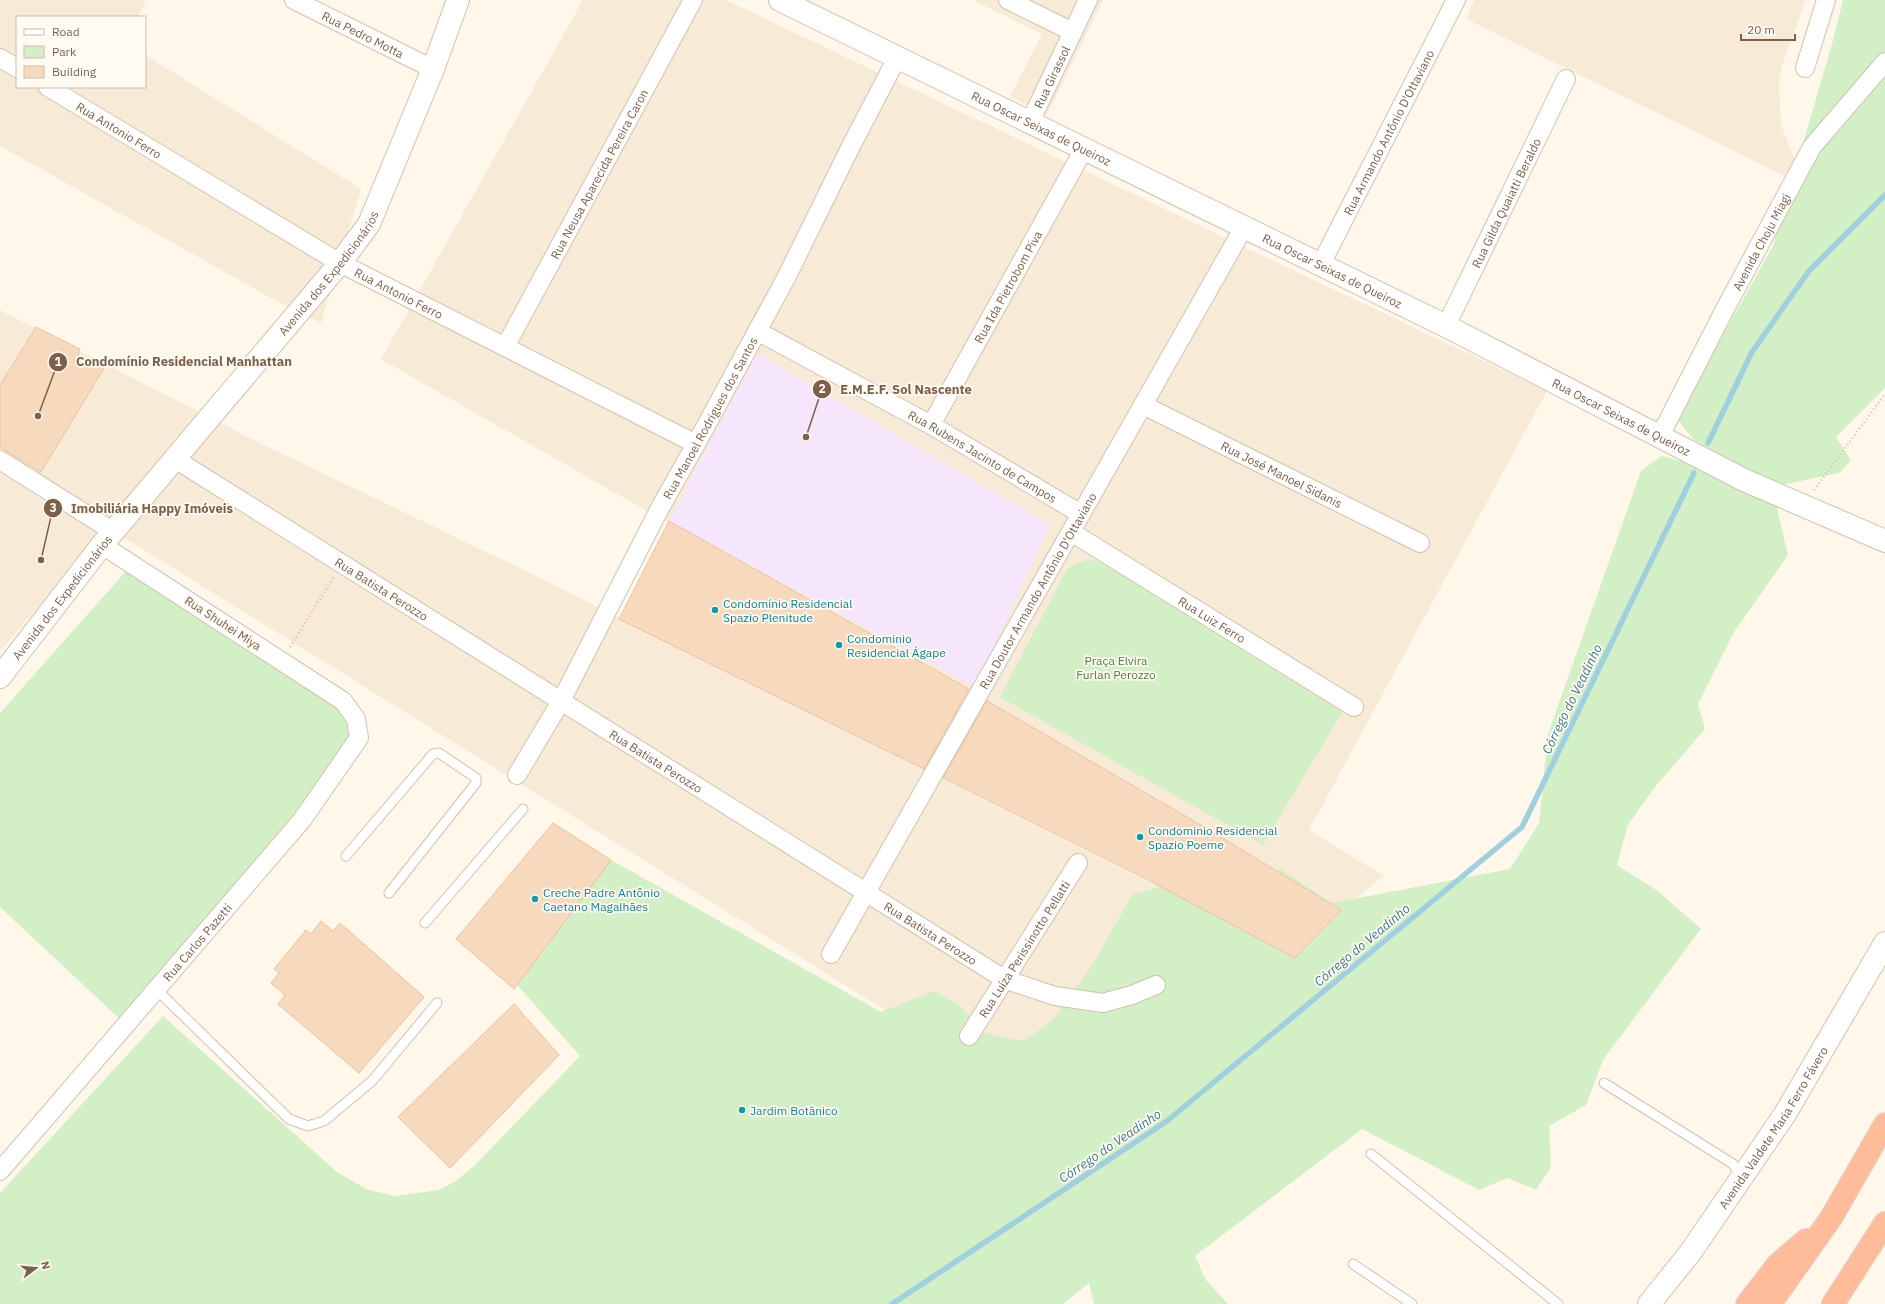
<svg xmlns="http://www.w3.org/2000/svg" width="1885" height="1304" viewBox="0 0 1885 1304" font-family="'IBM Plex Sans',sans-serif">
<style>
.residential{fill:#f7ebd7}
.education{fill:#f5e6fc}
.green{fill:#d3efc6}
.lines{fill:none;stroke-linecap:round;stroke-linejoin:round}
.stream{stroke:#a0d0df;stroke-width:5.5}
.building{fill:#f7d9be;stroke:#ecc19d}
.service-casing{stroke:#d3c1ad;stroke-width:11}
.minor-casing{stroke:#d3c1ad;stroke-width:20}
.tertiary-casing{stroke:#d3c1ad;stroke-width:24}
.motorway-casing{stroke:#ddd6d0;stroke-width:24}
.path{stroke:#debda0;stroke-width:2.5;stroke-dasharray:1 3;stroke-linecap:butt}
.service{stroke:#fff;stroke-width:9}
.minor{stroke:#fff;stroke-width:18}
.tertiary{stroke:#fff;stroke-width:22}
.motorway{stroke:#ffbc9b;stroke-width:22}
.culture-dot{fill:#0f9aa8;stroke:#fffbf3;stroke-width:1.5}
.labels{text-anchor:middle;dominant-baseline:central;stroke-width:3.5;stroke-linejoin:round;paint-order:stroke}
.street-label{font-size:12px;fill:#7e6049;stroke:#fffbf3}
.culture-label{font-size:12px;fill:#0d838f;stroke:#fffbf3;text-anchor:start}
.park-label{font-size:12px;fill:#4b7f3c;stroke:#fffbf3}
.water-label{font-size:13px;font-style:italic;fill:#3c798b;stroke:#fffbf3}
.leader{fill:none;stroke:#7e6049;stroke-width:1.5}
.callout-dot{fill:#7e6049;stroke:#fffbf3;stroke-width:1.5}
.mark-label{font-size:12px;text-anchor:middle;font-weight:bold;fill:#fff}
.callout-label{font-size:13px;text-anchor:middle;font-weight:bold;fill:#7e6049;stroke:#fffbf3;stroke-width:3.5;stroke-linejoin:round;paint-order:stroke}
</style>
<rect width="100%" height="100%" fill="#fff8ea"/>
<g class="residential">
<path d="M0 0H146L138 17H17V87H145V55L361 189 321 323 280 303 0 146Z"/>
<path d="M583 0H726L1547 391 1309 830 1384 876 1341 910 988 702 970 690 668 523 381 359Z"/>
<path d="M973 0H1103L1047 115 1010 97 1042 34Z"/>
<path d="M1474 0H1806L1782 65 1779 83 1781 125 1796 163 1793 180 1466 19Z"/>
<path d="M0 310 266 446 520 568 1185 900 1138 1167 107 527 0 651Z"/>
</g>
<path class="education" d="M757 353 1050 525 975 687 669 521Z"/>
<g class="green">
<path d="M1843 0H1885V388L1836 437 1851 460 1839 473 1772 487 1788 555 1734 632 1698 704 1705 729 1654 788 1628 825 1617 865 1659 892 1701 929 1603 1060 1586 1105 1549 1126 1551 1167 1536 1190 1507 1178 1479 1190 1362 1129 1195 1256 1206 1280 1228 1304H1094L1089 1283 1063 1304H0V1193L163 1016 337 1172 368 1190 396 1196 439 1190 456 1181 475 1165 580 1056 496 961 574 839 881 1012 934 991 960 1006 985 1033 1024 1041 1053 1020 1093 964 1132 895 1187 878 1248 891 1280 869 1332 903 1510 869 1539 823 1548 734 1641 471 1661 456 1708 468 1730 460 1693 439 1676 418 1773 246 1832 44Z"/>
<path d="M1087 560 1098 561 1346 706 1263 845 1000 697 1067 569 1075 564Z"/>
<path d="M126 571 336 704 350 720 353 740 125 1024 0 907V713Z"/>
</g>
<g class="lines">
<g class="stream">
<path d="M1708 443 1752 352 1809 271 1885 195"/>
<path d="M892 1304 1167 1121 1522 827 1694 473"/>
</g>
</g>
<g class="building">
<path d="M36 327 80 349 78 356 104 368 41 472 0 447V385Z"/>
<path d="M669 521 969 689 924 769 619 619Z"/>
<path d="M987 701 1206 828 1341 910 1295 958 1148 880 943 778Z"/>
<path d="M553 823 611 860 514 989 456 939Z"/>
<path d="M321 921 333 931 340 923 424 997 359 1073 278 1004 285 995 271 983 279 973 274 969 306 930 311 934Z"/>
<path d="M514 1004 559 1055 450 1168 398 1117Z"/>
</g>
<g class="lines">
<g class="service-casing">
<g id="service">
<path d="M346 856 433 754 439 753 476 778V783L389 893"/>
<path d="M425 923 523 809"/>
<path d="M156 989 289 1119 308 1126 324 1121 372 1081 437 1003"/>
<path d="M1604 1083 1733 1164 1741 1176"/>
<path d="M1371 1154 1558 1304"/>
<path d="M1353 1264 1412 1304"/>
</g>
</g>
<g class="minor-casing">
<g id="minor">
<path id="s1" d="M294 0 433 69"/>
<path d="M1008 0 1073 32"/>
<path d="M0 58 17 68"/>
<path d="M1805 68 1826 0"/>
<path id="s2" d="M48 87 340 263 696 444"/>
<path id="s3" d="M1030 122 1088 0"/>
<path id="s4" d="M1321 264 1456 0"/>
<path id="s5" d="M1446 326 1566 79"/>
<path id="s6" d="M757 331 931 425 1081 514"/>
<path id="s7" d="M505 347 693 0"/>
<path id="s8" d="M1143 405 1420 543"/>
<path id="s9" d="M931 425 1084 149"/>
<path id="s10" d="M1660 436 1725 309 1812 147 1885 62"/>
<path id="s11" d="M175 459 1004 979 1055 996 1103 1003 1132 995 1156 985"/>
<path d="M0 460 114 532"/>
<path id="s12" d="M1071 532 1354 707"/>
<path id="s13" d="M517 775 561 701 660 508 696 444 786 278 851 146 897 58"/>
<path id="s14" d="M831 954 1244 227"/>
<path id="s15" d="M969 1036 1078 863"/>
<path id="s16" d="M0 1171 302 820 359 738 356 719 343 701 102 545"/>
</g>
</g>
<g class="tertiary-casing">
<g id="tertiary">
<path id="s17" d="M780 0 1446 326 1744 480 1885 541"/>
<path id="s18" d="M0 677 102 545 340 263 369 224 433 69 458 0"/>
<path id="s19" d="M1649 1304 1690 1253 1785 1114 1885 943"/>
</g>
</g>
<g class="motorway-casing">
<g id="motorway">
<path d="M1747 1304 1778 1264 1806 1240"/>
<path d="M1770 1304 1831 1218 1885 1124"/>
<path d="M1833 1304 1885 1223"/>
</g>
</g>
<g class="path">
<path d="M1814 490 1885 394"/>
<path d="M290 647 333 578"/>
</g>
<use href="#service" class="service"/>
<use href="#minor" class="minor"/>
<use href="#tertiary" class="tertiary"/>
<use href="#motorway" class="motorway"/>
</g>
<g class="culture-dot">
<circle cx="715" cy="610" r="4"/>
<circle cx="839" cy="645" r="4"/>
<circle cx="1140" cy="837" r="4"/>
<circle cx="535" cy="899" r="4"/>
<circle cx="742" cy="1110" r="4"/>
</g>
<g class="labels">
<g class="street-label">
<text stroke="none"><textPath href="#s1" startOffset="77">Rua Pedro Motta</textPath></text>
<text stroke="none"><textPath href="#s3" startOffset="50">Rua Girassol</textPath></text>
<text stroke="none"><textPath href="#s17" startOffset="291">Rua Oscar Seixas de Queiroz</textPath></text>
<text stroke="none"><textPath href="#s2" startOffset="83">Rua Antonio Ferro</textPath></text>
<text stroke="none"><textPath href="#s4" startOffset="148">Rua Armando Antônio D'Ottaviano</textPath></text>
<text stroke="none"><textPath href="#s7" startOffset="197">Rua Neusa Aparecida Pereira Caron</textPath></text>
<text stroke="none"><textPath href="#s5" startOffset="137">Rua Gilda Quaiatti Beraldo</textPath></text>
<text stroke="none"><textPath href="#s10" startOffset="219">Avenida Choju Miagi</textPath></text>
<text stroke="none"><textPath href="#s17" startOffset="615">Rua Oscar Seixas de Queiroz</textPath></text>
<text stroke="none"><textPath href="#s18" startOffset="521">Avenida dos Expedicionários</textPath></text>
<text stroke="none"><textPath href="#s9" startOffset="158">Rua Ida Pietrobom Piva</textPath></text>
<text stroke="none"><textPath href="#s2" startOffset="407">Rua Antonio Ferro</textPath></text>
<text stroke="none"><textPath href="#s17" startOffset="939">Rua Oscar Seixas de Queiroz</textPath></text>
<text stroke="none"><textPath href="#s13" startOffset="406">Rua Manoel Rodrigues dos Santos</textPath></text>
<text stroke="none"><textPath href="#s6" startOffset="258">Rua Rubens Jacinto de Campos</textPath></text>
<text stroke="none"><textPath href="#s8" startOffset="155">Rua José Manoel Sidanis</textPath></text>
<text stroke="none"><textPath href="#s11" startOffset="244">Rua Batista Perozzo</textPath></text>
<text stroke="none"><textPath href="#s14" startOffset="418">Rua Doutor Armando Antônio D'Ottaviano</textPath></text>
<text stroke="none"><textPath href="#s18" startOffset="101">Avenida dos Expedicionários</textPath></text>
<text stroke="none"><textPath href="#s12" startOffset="166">Rua Luiz Ferro</textPath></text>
<text transform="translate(223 623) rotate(33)">Rua Shuhei Miya</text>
<text stroke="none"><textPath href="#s11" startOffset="568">Rua Batista Perozzo</textPath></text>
<text stroke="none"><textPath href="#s11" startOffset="892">Rua Batista Perozzo</textPath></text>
<text stroke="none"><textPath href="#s16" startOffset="302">Rua Carlos Pazetti</textPath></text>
<text stroke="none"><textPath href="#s15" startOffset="103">Rua Luíza Perissinotto Pellatti</textPath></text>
<text stroke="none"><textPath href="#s19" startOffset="216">Avenida Valdete Maria Ferro Fávero</textPath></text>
</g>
<g class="culture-label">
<text x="723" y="603">Condomínio Residencial<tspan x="723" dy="14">Spazio Plenitude</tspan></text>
<text x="847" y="638">Condominio<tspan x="847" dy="14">Residencial Ágape</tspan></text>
<text x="1148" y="830">Condominio Residencial<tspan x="1148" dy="14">Spazio Poeme</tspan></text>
<text x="543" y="892">Creche Padre Antônio<tspan x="543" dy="14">Caetano Magalhães</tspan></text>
<text x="750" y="1110">Jardim Botânico</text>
</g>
<g class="park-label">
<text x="1116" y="660">Praça Elvira<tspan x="1116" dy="14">Furlan Perozzo</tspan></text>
</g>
<g class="water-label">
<text transform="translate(1572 699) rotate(-64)">Córrego do Veadinho</text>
<text transform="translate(1362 945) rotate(-40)">Córrego do Veadinho</text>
<text transform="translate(1110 1146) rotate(-34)">Córrego do Veadinho</text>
</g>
</g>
<path class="leader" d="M38 416L58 362M806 437L822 389M41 560L53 508"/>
<g class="callout-dot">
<circle cx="38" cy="416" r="4"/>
<circle cx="806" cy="437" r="4"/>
<circle cx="41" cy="560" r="4"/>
<circle cx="58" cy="362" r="10"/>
<circle cx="822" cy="389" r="10"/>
<circle cx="53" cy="508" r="10"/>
</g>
<g class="mark-label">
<text x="58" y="366">1</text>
<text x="822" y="393">2</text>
<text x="53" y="512">3</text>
</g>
<g class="callout-label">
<text x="184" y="366">Condomínio Residencial Manhattan</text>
<text x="906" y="394">E.M.E.F. Sol Nascente</text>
<text x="152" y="513">Imobiliária Happy Imóveis</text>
</g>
<rect x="16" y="16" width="130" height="72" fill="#fffbf3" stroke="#cbbdaf"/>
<rect x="24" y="29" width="20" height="6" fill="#ffffff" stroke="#cbbdaf"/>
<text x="52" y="36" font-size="12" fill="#7e6049">Road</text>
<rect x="24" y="46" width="20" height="12" fill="#d3efc6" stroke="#cbbdaf"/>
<text x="52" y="56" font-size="12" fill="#7e6049">Park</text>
<rect x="24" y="66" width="20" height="12" fill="#f7d9be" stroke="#cbbdaf"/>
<text x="52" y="76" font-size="12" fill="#7e6049">Building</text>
<g transform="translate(36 1268) rotate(74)" stroke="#fffbf3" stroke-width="3" paint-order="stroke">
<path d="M0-3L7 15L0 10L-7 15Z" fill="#7e6049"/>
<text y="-6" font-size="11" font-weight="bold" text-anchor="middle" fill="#7e6049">N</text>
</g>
<path d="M1741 34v6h54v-6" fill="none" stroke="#7e6049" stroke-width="2"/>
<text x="1747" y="34" font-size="12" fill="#7e6049" stroke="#fffbf3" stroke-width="3" paint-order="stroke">20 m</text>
</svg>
